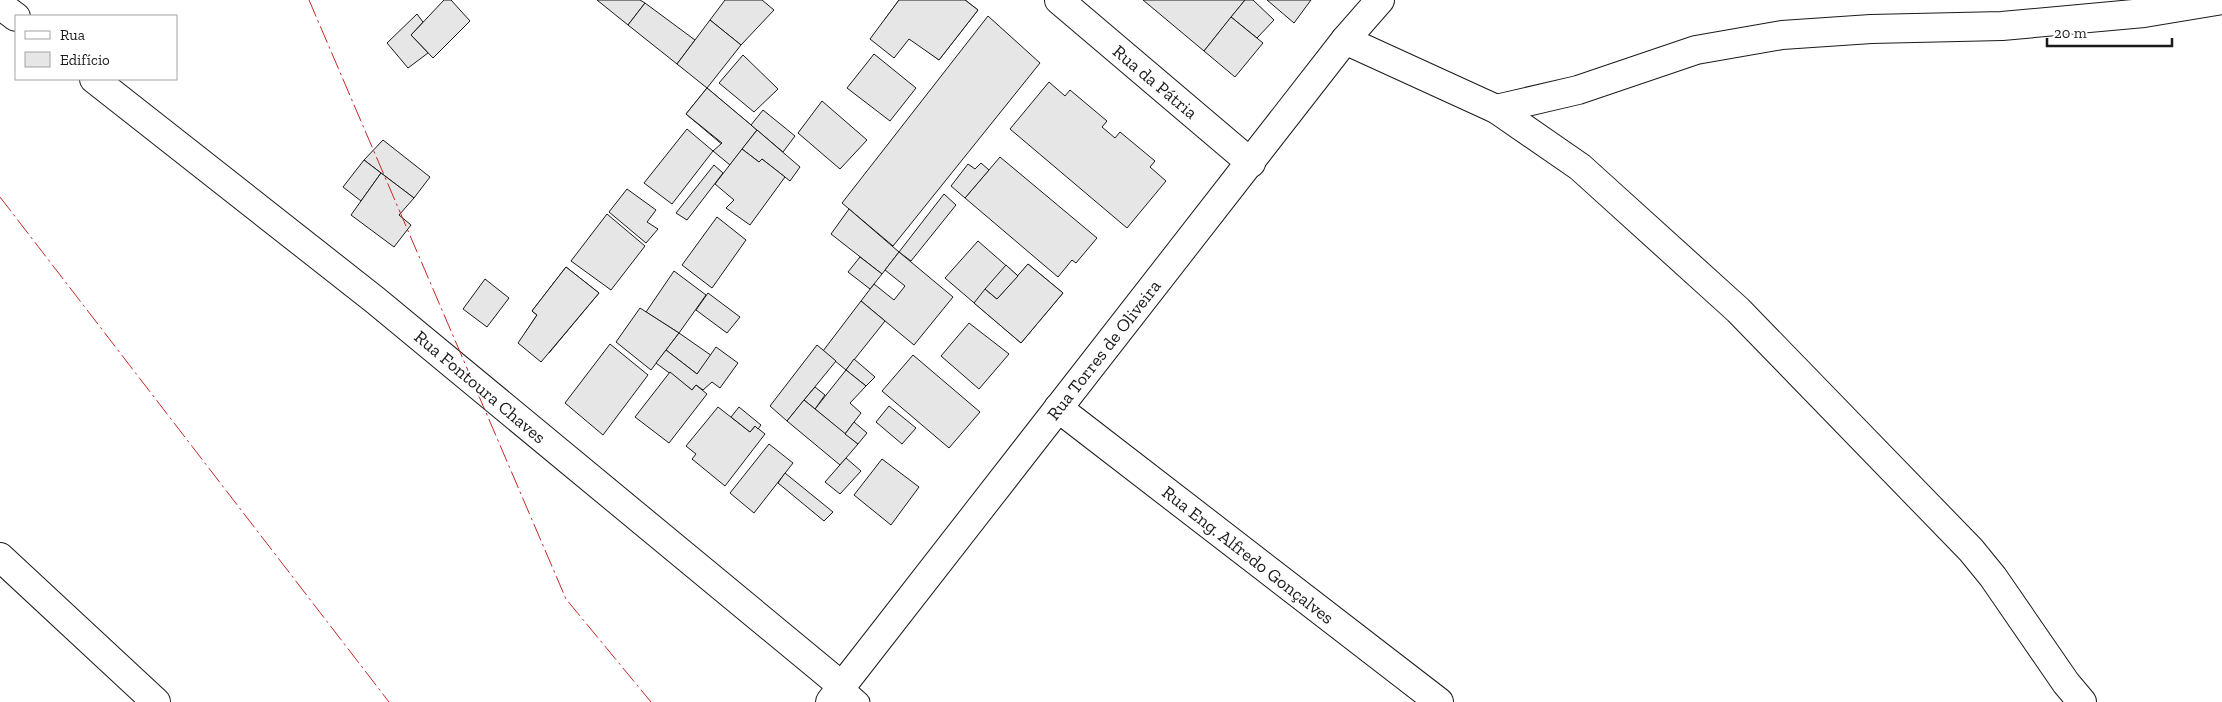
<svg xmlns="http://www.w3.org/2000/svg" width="2222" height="702" viewBox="0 0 2222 702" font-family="'Zilla Slab',serif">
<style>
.building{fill:#e6e6e6;stroke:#1a1a1a}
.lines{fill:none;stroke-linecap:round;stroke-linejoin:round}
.service-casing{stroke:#1a1a1a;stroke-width:21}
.minor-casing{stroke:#1a1a1a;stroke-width:30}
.tertiary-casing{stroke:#1a1a1a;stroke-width:30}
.service{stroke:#fff;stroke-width:19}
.minor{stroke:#fff;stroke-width:28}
.tertiary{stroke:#fff;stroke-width:28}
.power{stroke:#c62828;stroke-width:1;stroke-dasharray:18 4 2.5 4;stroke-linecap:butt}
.labels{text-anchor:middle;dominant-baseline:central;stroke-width:4;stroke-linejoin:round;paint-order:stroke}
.street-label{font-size:18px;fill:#1a1a1a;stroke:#fff}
</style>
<rect width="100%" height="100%" fill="#fff"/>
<g class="building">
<path d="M444 0H451L470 21 433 58 411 35Z"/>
<path d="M597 0H640L645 3 628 25Z"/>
<path d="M725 0H762L774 10 741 45 710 20Z"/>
<path d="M899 0H965L978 10 939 60 885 19Z"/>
<path d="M899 0H965L978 10 939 60 909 39 894 58 870 39Z"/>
<path d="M1143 0H1245L1204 51Z"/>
<path d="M1245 0H1253L1274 20 1257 38 1231 17Z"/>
<path d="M1267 0H1311L1294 23Z"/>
<path d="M645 3 695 40 677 64 628 25Z"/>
<path d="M417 14 423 22 411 35 428 53 408 68 387 43Z"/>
<path d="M988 16 1040 63 893 246 842 203Z"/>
<path d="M1231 17 1263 43 1235 77 1204 51Z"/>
<path d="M710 20 741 45 707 88 677 64Z"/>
<path d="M874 54 916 88 890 121 847 88Z"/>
<path d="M743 55 778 89 754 112 719 83Z"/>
<path d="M1049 82 1065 96 1070 90 1107 121 1102 127 1115 138 1120 132 1155 161 1150 167 1166 181 1127 228 1010 129Z"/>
<path d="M707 88 757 130 737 157 686 114Z"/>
<path d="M707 88 757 130 730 165 713 151 722 143 686 114Z"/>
<path d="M822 101 867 140 840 169 798 133Z"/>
<path d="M763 110 795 136 783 152 751 125Z"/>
<path d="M687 129 713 151 672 204 644 183Z"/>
<path d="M757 130 800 167 790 181 762 159 759 162 742 149Z"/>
<path d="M383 140 430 177 414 198 364 160Z"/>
<path d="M742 149 759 162 762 159 785 177 750 225 726 208 734 200 715 184Z"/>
<path d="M1000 157 1097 238 1076 263 1072 260 1058 277 965 198Z"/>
<path d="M364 160 381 173 361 201 343 187Z"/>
<path d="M981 163 989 170 965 198 951 186 968 164 975 169Z"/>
<path d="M714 165 723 173 687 220 676 213Z"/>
<path d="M381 173 414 198 399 215 411 225 394 247 351 215Z"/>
<path d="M627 189 656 210 647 222 658 229 646 243 609 212Z"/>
<path d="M944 194 956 205 911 261 899 252Z"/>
<path d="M849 209 899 252 882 274 831 234Z"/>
<path d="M607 214 645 246 611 290 571 261Z"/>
<path d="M717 217 746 240 712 288 682 265Z"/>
<path d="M978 241 1018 276 1028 264 1063 293 1021 343 945 278Z"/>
<path d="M899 252 953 297 914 345 861 301 874 284 894 300 905 286 885 270Z"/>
<path d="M860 257 882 274 870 289 848 272Z"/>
<path d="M1028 264 1063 293 1021 343 974 303 985 289 997 299Z"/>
<path d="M1006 265 1018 276 997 299 985 289Z"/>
<path d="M566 267 599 293 549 353 525 333 537 315 532 311Z"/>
<path d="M566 267 599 293 541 362 518 343 537 315 532 311Z"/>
<path d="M674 271 706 295 679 333 646 312Z"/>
<path d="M485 279 509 298 487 327 463 309Z"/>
<path d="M708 293 740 317 727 333 696 310Z"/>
<path d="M861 301 885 321 846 370 823 351Z"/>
<path d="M640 308 679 333 651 370 616 342Z"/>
<path d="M969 323 1009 354 979 389 941 356Z"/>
<path d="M679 333 712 356 697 374 666 350Z"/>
<path d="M610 344 648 375 603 435 565 403Z"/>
<path d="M817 345 836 361 787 421 770 406Z"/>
<path d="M716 347 738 363 720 388 712 382 703 390 696 385 692 390 656 363 666 350 697 374Z"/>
<path d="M913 355 980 412 949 448 882 391Z"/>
<path d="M854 359 875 377 866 386 846 370Z"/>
<path d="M846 370 866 386 850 403 861 413 845 434 815 409Z"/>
<path d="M670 372 692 390 696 385 707 394 669 443 635 417Z"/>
<path d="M815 387 825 395 815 409 804 400Z"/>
<path d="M804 400 858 444 840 465 787 421Z"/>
<path d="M889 406 916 428 902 444 876 422Z"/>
<path d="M718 407 750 432 755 426 765 434 725 486 692 459 696 454 686 446Z"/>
<path d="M739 407 761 425 758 429 755 426 750 432 731 417Z"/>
<path d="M854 422 867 433 858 444 845 434Z"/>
<path d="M769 444 793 463 754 513 730 493Z"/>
<path d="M846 458 861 471 840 494 825 482Z"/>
<path d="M882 459 919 487 891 525 854 495Z"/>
<path d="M785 473 833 512 824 521 778 483Z"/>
</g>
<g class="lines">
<g class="service-casing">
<path id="service" d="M842 686 860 702"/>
</g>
<g class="minor-casing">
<g id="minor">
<path d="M1059 0 1251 163"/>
<path d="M1345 40 1496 109 1580 167 1738 310 1971 550 1993 577 2066 683 2082 702"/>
<path d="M1496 109 1578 90 1696 50 1782 35 1871 29 2002 26 2144 13 2222 0"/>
<path d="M1058 408 1439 702"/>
<path d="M0 557 156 702"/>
<path d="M842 686 1345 40 1380 0"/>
</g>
</g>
<g class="tertiary-casing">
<g id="tertiary">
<path d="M0 5 16 17"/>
<path d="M94 79 375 300 842 686 830 702"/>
</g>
</g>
<use href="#service" class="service"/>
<use href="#minor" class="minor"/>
<use href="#tertiary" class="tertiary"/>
<g class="power">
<path d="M309 0 566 599 651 702"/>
<path d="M0 197 389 702"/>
</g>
</g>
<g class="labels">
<g class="street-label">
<text transform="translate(1155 82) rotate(40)">Rua da Pátria</text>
<text transform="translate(1104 350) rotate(-52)">Rua Torres de Oliveira</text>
<text transform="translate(480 387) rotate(40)">Rua Fontoura Chaves</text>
<text transform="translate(1248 555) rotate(38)">Rua Eng. Alfredo Gonçalves</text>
</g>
</g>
<rect x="15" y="15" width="162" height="65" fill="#ffffff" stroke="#a3a3a3"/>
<rect x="25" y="31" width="25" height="8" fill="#ffffff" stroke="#a3a3a3"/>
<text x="60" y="40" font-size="15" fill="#1a1a1a">Rua</text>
<rect x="25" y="52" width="25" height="15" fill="#e6e6e6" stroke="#a3a3a3"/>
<text x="60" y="65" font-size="15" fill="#1a1a1a">Edifício</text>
<path d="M2047 38v8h125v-8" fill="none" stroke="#1a1a1a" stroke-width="2.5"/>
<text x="2054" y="38" font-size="15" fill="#1a1a1a" stroke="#ffffff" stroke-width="4" paint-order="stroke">20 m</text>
</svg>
